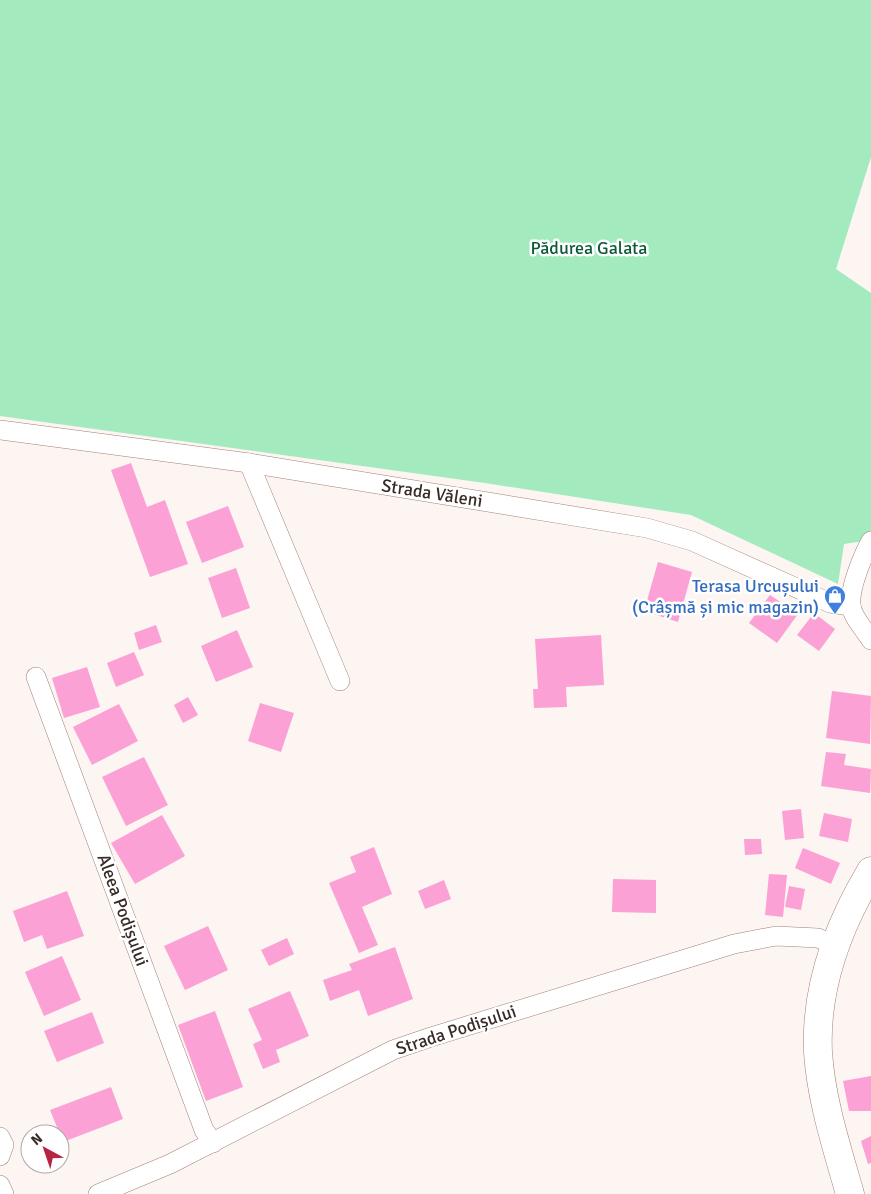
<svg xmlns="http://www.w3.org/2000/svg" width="871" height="1194" viewBox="0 0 871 1194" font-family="Signika,sans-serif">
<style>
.green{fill:#a3eabf}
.building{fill:#fba1d5}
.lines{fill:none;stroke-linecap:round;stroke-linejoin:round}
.minor-casing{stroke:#a18276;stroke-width:20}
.secondary-casing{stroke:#a18276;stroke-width:29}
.minor{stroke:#fff;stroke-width:19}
.secondary{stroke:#fff;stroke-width:28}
.labels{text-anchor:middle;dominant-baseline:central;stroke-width:5;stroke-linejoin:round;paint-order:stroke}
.park-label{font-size:18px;fill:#0c5a37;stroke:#fff}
.street-label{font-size:18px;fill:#382b26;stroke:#fff}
.shop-label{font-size:18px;fill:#366cbe;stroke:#fff;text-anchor:end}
</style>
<rect width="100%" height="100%" fill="#fcf5f2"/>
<path class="green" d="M0 0H871V157L836 269 871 293V540L844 544 838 584 691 515 485 483 0 416Z"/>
<g class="building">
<path d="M131 463 147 507 165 500 188 564 150 577 111 470Z"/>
<path d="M228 506 244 547 202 563 186 522Z"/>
<path d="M658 562 692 572 678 622 644 611Z"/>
<path d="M236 568 250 608 222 618 208 578Z"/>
<path d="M770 595 798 614 777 643 749 623Z"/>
<path d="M814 613 835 629 819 651 797 635Z"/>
<path d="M156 625 162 642 139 650 134 633Z"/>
<path d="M237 630 253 667 216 682 201 646Z"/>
<path d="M601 635 604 685 566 687 567 707 534 708 533 689H538L535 639Z"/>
<path d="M134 652 144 675 116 687 107 663Z"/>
<path d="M87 667 100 707 64 718 52 678Z"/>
<path d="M832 691 871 696 870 744 826 738Z"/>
<path d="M188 697 198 715 183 723 174 705Z"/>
<path d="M260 703 294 713 281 752 248 741Z"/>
<path d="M119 704 138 741 92 765 73 727Z"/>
<path d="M826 752 846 754 844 765 871 769 870 793 821 786Z"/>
<path d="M144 757 168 805 126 826 102 777Z"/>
<path d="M801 809 804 838 785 840 782 811Z"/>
<path d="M824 813 852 819 848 842 819 836Z"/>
<path d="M162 815 185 856 135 884 111 843Z"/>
<path d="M744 839H761L762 854 745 855Z"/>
<path d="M374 847 392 894 362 907 378 945 359 953 329 883 356 872 350 857Z"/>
<path d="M803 848 840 863 831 884 795 868Z"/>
<path d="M769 874 787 875 783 917 765 915Z"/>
<path d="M613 879 656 880V913L612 912Z"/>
<path d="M444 880 451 899 425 909 418 891Z"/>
<path d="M789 886 805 889 801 910 785 907Z"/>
<path d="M67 891 84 936 47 949 42 935 24 942 13 911Z"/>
<path d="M208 926 228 970 185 990 164 946Z"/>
<path d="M287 938 294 954 269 966 261 950Z"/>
<path d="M395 947 413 999 368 1016 359 990 330 1001 323 980 352 970 349 964Z"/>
<path d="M62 956 81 1000 44 1016 25 972Z"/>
<path d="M290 991 309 1036 276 1050 280 1062 263 1069 253 1044 262 1040 248 1009Z"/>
<path d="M215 1011 243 1087 206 1101 178 1025Z"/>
<path d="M92 1012 104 1043 57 1062 44 1031Z"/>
<path d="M871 1076V1111H849L843 1081Z"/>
<path d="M111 1087 123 1119 63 1142 50 1110Z"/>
<path d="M871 1136V1163L868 1164 861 1141Z"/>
</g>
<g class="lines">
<g class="minor-casing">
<g id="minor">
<path d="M0 430 249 463 647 528 692 541 830 603 851 606"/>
<path d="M249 463 340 681"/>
<path d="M871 541C863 555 849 589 851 605 852 617 865 630 871 640"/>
<path d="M36 677 204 1130 213 1143"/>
<path d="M0 1137 4 1145 0 1156"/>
<path d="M0 1185 4 1194"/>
<path d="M98 1194 170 1164 393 1050 431 1037 734 944 776 936 818 938 835 945"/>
</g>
</g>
<g class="secondary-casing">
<path id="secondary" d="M850 1194C837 1148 821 1100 818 1052 815 988 838 926 871 871"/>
</g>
<use href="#minor" class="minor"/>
<use href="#secondary" class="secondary"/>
</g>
<defs>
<g id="shop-pin" transform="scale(1.125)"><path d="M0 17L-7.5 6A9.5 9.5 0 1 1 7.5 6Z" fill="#3f7fe0" stroke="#fff"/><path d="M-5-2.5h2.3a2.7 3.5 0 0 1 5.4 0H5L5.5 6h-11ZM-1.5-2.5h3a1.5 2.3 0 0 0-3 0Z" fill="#fff"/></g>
</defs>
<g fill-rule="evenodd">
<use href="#shop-pin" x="835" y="596"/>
</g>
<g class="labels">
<g class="park-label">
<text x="589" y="248">Pădurea Galata</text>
</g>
<g class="street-label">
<text transform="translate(432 493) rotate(9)">Strada Văleni</text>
<text transform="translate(123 910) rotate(70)">Aleea Podișului</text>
<text transform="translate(456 1030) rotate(-18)">Strada Podișului</text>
</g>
<g class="shop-label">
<text x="819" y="586">Terasa Urcușului<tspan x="819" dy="21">(Crâșmă și mic magazin)</tspan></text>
</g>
</g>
<g transform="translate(45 1149) rotate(320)"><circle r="24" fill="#ffffff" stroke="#afaaa8"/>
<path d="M0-4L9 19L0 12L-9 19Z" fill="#b62442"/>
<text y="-8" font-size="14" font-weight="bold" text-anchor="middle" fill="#382b26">N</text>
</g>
</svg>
